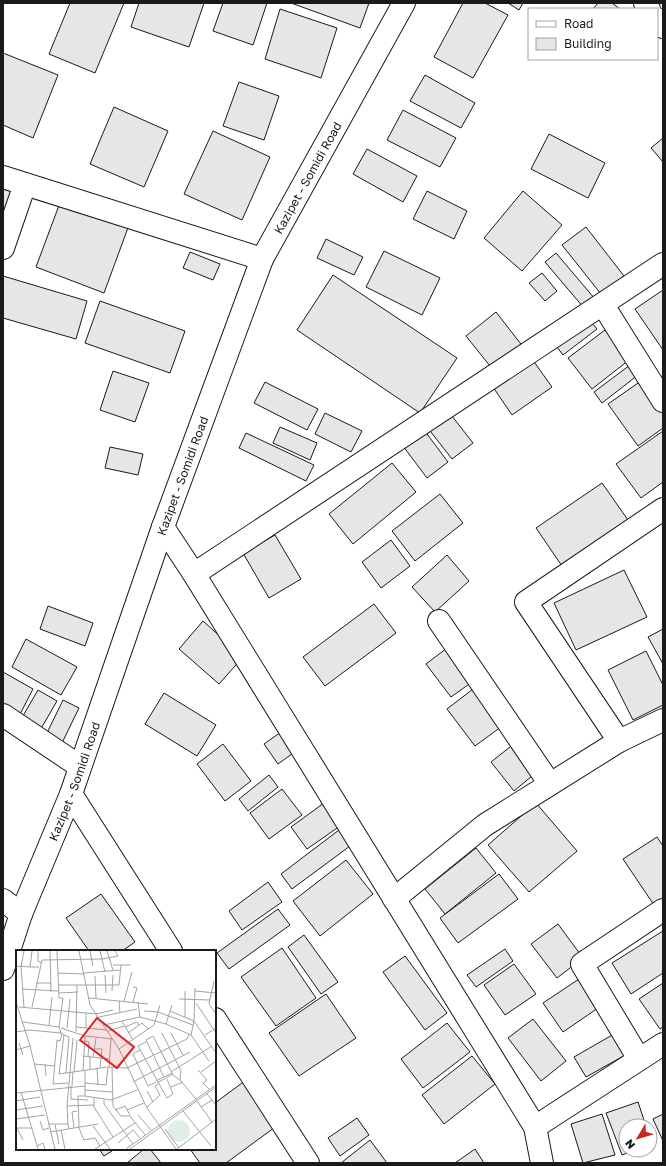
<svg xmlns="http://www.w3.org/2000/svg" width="666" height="1166" viewBox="0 0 666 1166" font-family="'Golos Text',sans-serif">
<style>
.building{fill:#e6e6e6;stroke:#1a1a1a}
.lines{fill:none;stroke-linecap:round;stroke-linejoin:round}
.street-casing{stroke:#1a1a1a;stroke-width:24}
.secondary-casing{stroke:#1a1a1a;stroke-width:24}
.street{stroke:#fff;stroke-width:22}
.secondary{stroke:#fff;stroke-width:22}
.labels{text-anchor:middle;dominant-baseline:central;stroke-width:3;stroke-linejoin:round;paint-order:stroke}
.street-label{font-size:12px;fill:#1a1a1a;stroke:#fff}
.inset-road{fill:none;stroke:#a3a3a3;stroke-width:1}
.view{fill:#d62828;fill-opacity:0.15;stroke:#d62828;stroke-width:2}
.inset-edge{fill:none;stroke:#1a1a1a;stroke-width:2}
</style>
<rect width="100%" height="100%" fill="#fff"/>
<g class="building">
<path d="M70 3H124L95 73 49 54Z"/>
<path d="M139 3H204L189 47 131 27Z"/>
<path d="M223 3H267L253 45 213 31Z"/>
<path d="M291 3H369L360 28Z"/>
<path d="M463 3H485L508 15 473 78 434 57Z"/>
<path d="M508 3H523L519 10Z"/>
<path d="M598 3H612L620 9H593Z"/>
<path d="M280 9 337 28 321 78 265 59Z"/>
<path d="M3 53 58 75 33 138 3 125Z"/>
<path d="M425 75 475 103 461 128 410 101Z"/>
<path d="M239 82 279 96 264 140 223 126Z"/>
<path d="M114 107 168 131 144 187 90 164Z"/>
<path d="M403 110 456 138 440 167 387 140Z"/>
<path d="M213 131 270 157 242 220 184 194Z"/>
<path d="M549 134 605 163 588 198 531 169Z"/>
<path d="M663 138V162L651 148Z"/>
<path d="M367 149 417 176 403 202 353 174Z"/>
<path d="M3 185 16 189 8 215 3 213Z"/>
<path d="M427 191 467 211 454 239 413 219Z"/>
<path d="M523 191 562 225 522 271 484 238Z"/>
<path d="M61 200 129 225 104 293 36 267Z"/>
<path d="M586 227 624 276 601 294 562 245Z"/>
<path d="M326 239 363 257 354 275 317 258Z"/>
<path d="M384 251 440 278 422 315 366 287Z"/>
<path d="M190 252 220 264 213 280 183 268Z"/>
<path d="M556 253 595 299 584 308 545 262Z"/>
<path d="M542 273 557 291 545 301 529 283Z"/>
<path d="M333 275 457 358 420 413 297 330Z"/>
<path d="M3 276 87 301 76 339 3 318Z"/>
<path d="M663 290V350L635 309Z"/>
<path d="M100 301 185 331 170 373 85 343Z"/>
<path d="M496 312 524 348 494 371 466 336Z"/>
<path d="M590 321 597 329 563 355 557 347Z"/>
<path d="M605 330 629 360 592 389 568 358Z"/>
<path d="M532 359 552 387 512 415 493 387Z"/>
<path d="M630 365 638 375 602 403 594 392Z"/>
<path d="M113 371 149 383 135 422 100 410Z"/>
<path d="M641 381 663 411V428L638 446 608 404Z"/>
<path d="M265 382 318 409 307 430 254 403Z"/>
<path d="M448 411 473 443 452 459 427 427Z"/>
<path d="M325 413 362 431 351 452 315 434Z"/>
<path d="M280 427 317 443 310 460 273 443Z"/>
<path d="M424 430 448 462 427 478 403 446Z"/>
<path d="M663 431V482L641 498 616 464Z"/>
<path d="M246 433 314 465 306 481 239 448Z"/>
<path d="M110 447 143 454 138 475 105 468Z"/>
<path d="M392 463 416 492 353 544 329 514Z"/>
<path d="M602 483 628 520 562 566 536 528Z"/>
<path d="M440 494 463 523 415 561 392 531Z"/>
<path d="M275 535 301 579 269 598 243 553Z"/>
<path d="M391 540 410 566 381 588 362 562Z"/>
<path d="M447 555 469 581 435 612 412 587Z"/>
<path d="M624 570 647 617 576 650 554 603Z"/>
<path d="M374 604 396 633 325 686 303 657Z"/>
<path d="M48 606 93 623 85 646 40 629Z"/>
<path d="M203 621 243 657 219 684 179 649Z"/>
<path d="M663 629V664L648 637Z"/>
<path d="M26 639 77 667 61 695 12 667Z"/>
<path d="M447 648 472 682 451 697 426 664Z"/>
<path d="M646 651 663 685V705L633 720 608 670Z"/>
<path d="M3 672 33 689 18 718 3 710Z"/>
<path d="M477 686 505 724 475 746 447 709Z"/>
<path d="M38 690 57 701 39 732 20 721Z"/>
<path d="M164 693 216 725 197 756 145 724Z"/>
<path d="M63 700 79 708 61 745 45 737Z"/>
<path d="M281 732 296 751 278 764 264 744Z"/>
<path d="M515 743 538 771 514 791 491 762Z"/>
<path d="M223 744 251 781 225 801 197 764Z"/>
<path d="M269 775 278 787 248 811 239 799Z"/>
<path d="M282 789 302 815 269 839 250 813Z"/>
<path d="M324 803 340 826 307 849 291 827Z"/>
<path d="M536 803 577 851 529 892 488 845Z"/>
<path d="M339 830 350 846 292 889 281 874Z"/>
<path d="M657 837 663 846V903L656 908 623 859Z"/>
<path d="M476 848 496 873 445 914 425 889Z"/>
<path d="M346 860 373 894 320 936 293 901Z"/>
<path d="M499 874 518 899 458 943 440 918Z"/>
<path d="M268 882 282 902 242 930 229 911Z"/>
<path d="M101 894 135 942 122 951H89L66 918Z"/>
<path d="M278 909 290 925 229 969 217 953Z"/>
<path d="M558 924 583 958 557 978 531 944Z"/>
<path d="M663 931V973L631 994 612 963Z"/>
<path d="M304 935 338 982 321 994 288 947Z"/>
<path d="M282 948 316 998 276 1026 241 977Z"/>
<path d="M505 949 513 961 476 987 467 975Z"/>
<path d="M405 956 447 1013 425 1030 383 972Z"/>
<path d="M514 964 536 994 505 1015 484 985Z"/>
<path d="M582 977 601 1006 563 1032 543 1003Z"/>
<path d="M663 983V1027L660 1029 639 999Z"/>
<path d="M326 994 356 1038 299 1076 269 1033Z"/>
<path d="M533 1019 566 1061 541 1081 508 1038Z"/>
<path d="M447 1023 470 1052 423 1088 401 1059Z"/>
<path d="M614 1034 627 1054 586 1077 574 1057Z"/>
<path d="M472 1056 495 1084 444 1124 422 1095Z"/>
<path d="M246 1080 278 1125 226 1163H200L190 1149H215V1103Z"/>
<path d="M638 1102 646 1126H626V1150H635L622 1155 606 1113Z"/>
<path d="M602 1114 615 1155 583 1163 571 1124Z"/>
<path d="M663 1114V1141L653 1119Z"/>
<path d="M357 1118 369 1135 340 1156 328 1138Z"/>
<path d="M370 1140 387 1163H341Z"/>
<path d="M99 1149H115L104 1156Z"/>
<path d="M144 1149H150L161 1163H127Z"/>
<path d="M475 1149 484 1163H455Z"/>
</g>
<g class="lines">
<g class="street-casing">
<g id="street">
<path d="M645 3 649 9"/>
<path d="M657 19 663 27"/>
<path d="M3 177 262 259"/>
<path d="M3 248 25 184"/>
<path d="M603 305 663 401"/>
<path d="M163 527 194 574 535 1127 542 1163"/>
<path d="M194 574 663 264"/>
<path d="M439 621 550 784"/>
<path d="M3 715 79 766"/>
<path d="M619 741 526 602 663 509"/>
<path d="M71 794 171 951"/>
<path d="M394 899 485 825 619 741 663 720"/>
<path d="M3 900 21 914"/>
<path d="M215 1019 308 1163"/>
<path d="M639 1059 582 964 663 910"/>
<path d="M535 1127 663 1044"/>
</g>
</g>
<g class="secondary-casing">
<g id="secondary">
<path id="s1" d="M3 969 21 914 71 794 163 527 262 259 404 3"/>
</g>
</g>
<use href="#street" class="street"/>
<use href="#secondary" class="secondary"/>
</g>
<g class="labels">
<g class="street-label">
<text stroke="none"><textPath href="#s1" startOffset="849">Kazipet - Somidi Road</textPath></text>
<text stroke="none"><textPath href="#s1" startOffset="525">Kazipet - Somidi Road</textPath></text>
<text stroke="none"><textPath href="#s1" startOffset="201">Kazipet - Somidi Road</textPath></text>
</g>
</g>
<g transform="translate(16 950)">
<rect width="200" height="200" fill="#fff"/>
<path d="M152 181a11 11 0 1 1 22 0a11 11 0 1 1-22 0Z" fill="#e0efe3"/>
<path class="inset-road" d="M8 1 5 17 8 57M16 1 14 17H23M22 1V11L25 13M34 1 35 42M41 1 43 48H47L43 77M63 1 74 55 103 99 131 158 160 199M74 1 77 16M84 1 89 22M91 1 97 20M97 15H115M0 16 14 17M42 23 68 24M67 23 105 20M89 25 90 43M79 26 80 48M198 31 193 54 200 64M20 33H35M42 35H103L105 15M179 38 178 71 200 103M6 39 42 41M96 41 97 25M179 41 200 43M43 43 62 42M73 48 132 54M163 49 194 50M103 51 104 63M108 51 116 22M0 52 14 96 39 199M117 52 121 38 117 37M122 52 124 67M180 53 200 83M3 57 81 64M16 57 26 10 86 9 102 6 99 1M128 61 142 62 177 75M154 61 178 71 175 85M70 63V78M80 64 97 60M83 67 121 59M169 67V41M106 71 117 90M150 74 156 55M33 75 36 47M88 75 124 67 150 74 175 85 193 111M60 77 91 80M109 77 121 72 123 75M45 78 69 86 97 89M51 78 54 49M92 81 108 76M0 82 13 80 45 83 43 77 7 72M60 82 61 35M45 83 48 85 43 124 92 117 111 118 171 89 173 84M46 83 44 91 41 90 37 134 52 133M112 83 126 73 132 79M146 83 165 121 164 130 157 125 137 86 130 90 148 127M155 83 167 105M48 85 53 87 50 123M189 85 200 78M69 91 73 92 72 107M130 92 122 96 151 148 157 144 151 129M3 93 7 105M79 99H86L84 118M103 99 138 75 144 55M0 100 14 96M124 100 117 104 132 136 140 132M67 106 93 109M77 107 80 88M18 114 39 116M29 114 30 126M93 117 95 89M96 117 97 156 105 166H114L129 185M81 119 82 135M74 120V107M182 120 191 130 187 133 193 139M67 121 69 86M69 121V146L95 150 121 140M58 122 61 90M155 122 196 96M185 122 200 111M164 130 180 149M140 131 156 123M117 132 174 102M69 133 90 135 92 118M141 133 157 124M55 136V149L72 150M56 136 57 122M155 137 167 132M69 140 96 142M131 141 137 152M5 142 22 199M0 143 69 136M191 144 200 155M69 146H62L63 178 68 190 79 188 84 196M78 148V157L97 187M88 150V154L117 194M0 151 24 147M181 151 196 172M51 156 57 88M131 157 144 145 139 136 142 134M185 157 196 150M0 160 27 156M99 160 109 156 114 165M111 160 128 153M167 161 195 196M122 165 135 180M0 169 29 165M24 171 27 180 33 178M32 174H52L53 179M39 174 43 194M52 174 51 156 78 155M77 176 94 199M0 178H16M1 178 7 190M58 178 56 162 61 161M149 179 163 198M45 180 49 199M34 182 82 174M102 193 117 180 124 188M21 196 27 193 29 199M79 199 119 173M110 199 200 135M114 199 200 137M161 199 200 169"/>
<path class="view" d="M81 68 118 97 101 118 64 90Z"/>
<rect width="200" height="200" class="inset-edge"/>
</g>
<rect width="666" height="1166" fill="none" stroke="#1a1a1a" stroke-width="8"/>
<rect x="528" y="8" width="130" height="52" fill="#ffffff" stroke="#a3a3a3"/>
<rect x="536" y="21" width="20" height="6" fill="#ffffff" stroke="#a3a3a3"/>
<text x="564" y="28" font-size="12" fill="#1a1a1a">Road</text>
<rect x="536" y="38" width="20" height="12" fill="#e6e6e6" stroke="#a3a3a3"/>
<text x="564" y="48" font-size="12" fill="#1a1a1a">Building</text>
<g transform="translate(638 1138) rotate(232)"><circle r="19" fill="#ffffff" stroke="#a3a3a3"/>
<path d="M0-3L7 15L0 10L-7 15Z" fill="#c62828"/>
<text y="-6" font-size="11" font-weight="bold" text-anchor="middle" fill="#1a1a1a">N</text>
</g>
</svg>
